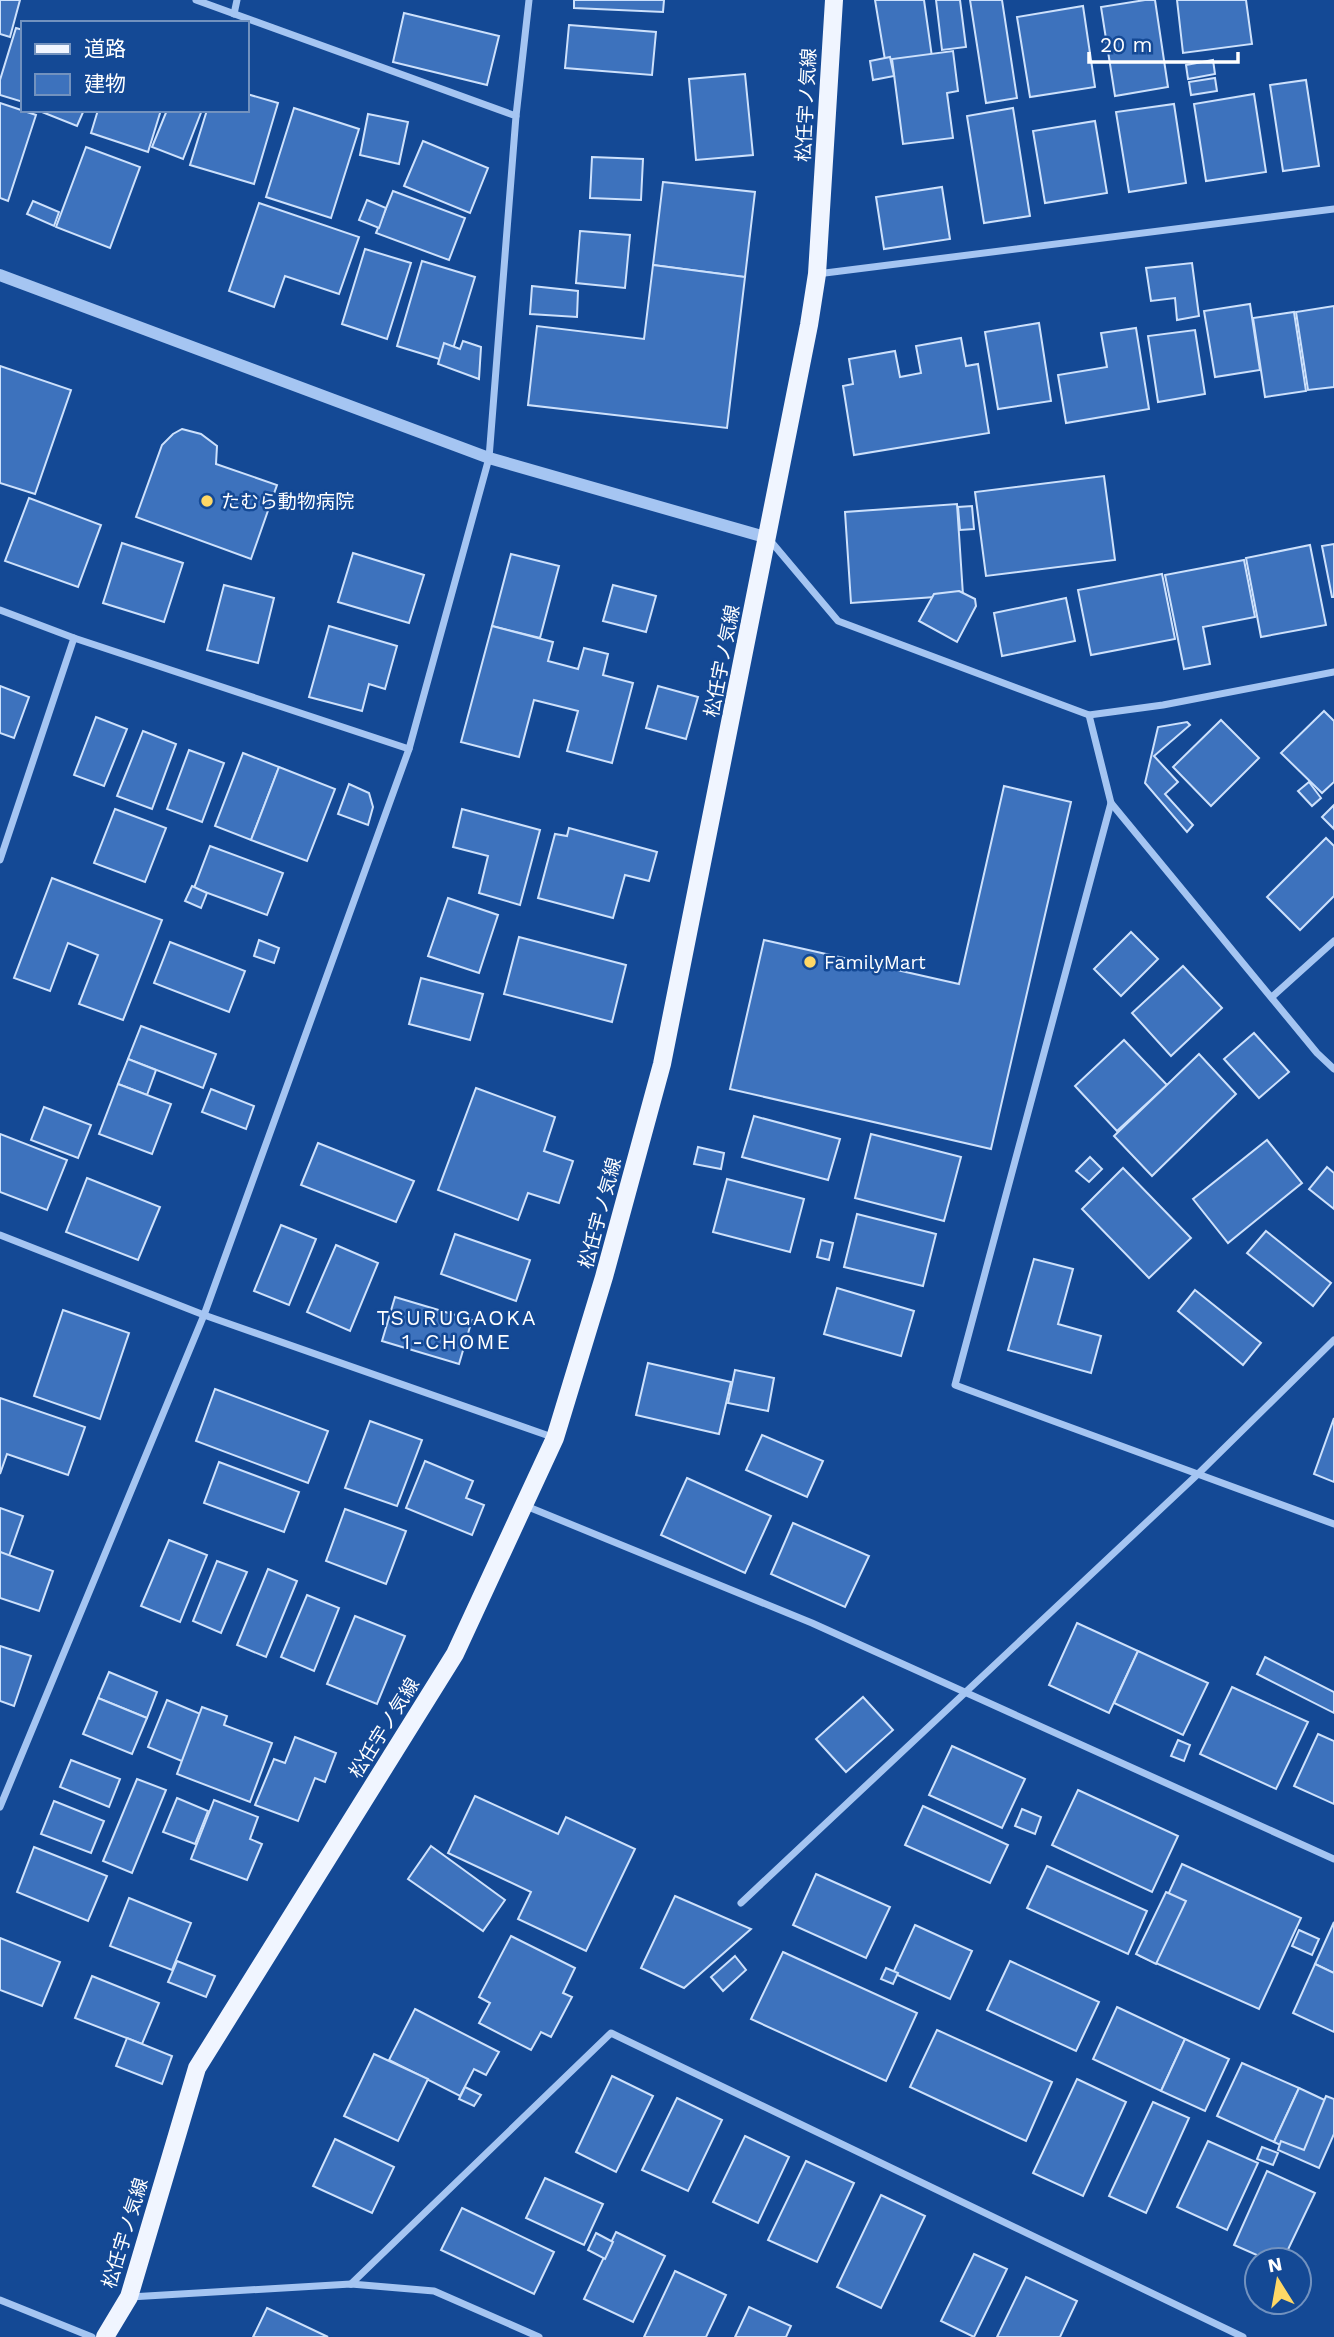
<svg xmlns="http://www.w3.org/2000/svg" width="1334" height="2337" viewBox="0 0 1334 2337" font-family="'Work Sans','Noto Sans JP',sans-serif">
<style>
.building{fill:#3d72bd;stroke:#cde1fc;stroke-width:2}
.lines{fill:none;stroke-linecap:round;stroke-linejoin:round}
.minor{stroke:#a5c5f2;stroke-width:7}
.tertiary{stroke:#a5c5f2;stroke-width:12}
.primary{stroke:#f0f5ff;stroke-width:18}
.poi-dot{fill:#ffd866;stroke:#144995;stroke-width:2.5}
.labels{text-anchor:middle;dominant-baseline:central;stroke-width:5;stroke-linejoin:round;paint-order:stroke}
.street-label{font-size:19px;fill:#fff;stroke:#144995}
.poi-label{font-size:19px;fill:#fff;stroke:#144995;text-anchor:start}
.neighbourhood-label{font-size:21px;letter-spacing:2px;fill:#fff;stroke:#144995}
</style>
<rect width="100%" height="100%" fill="#144995"/>
<g class="building">
<path d="M0 0H20L10 37 0 34Z"/>
<path d="M574 0H664L663 12 574 8Z"/>
<path d="M875 0H924L933 64 887 72Z"/>
<path d="M936 0H960L966 47 942 50Z"/>
<path d="M970 0H1002L1017 98 986 103Z"/>
<path d="M1145 0H1155L1168 87 1115 96 1101 7Z"/>
<path d="M1177 0H1246L1252 44 1183 53Z"/>
<path d="M1083 6 1095 87 1030 97 1017 17Z"/>
<path d="M404 13 499 36 487 85 393 62Z"/>
<path d="M569 25 656 32 652 75 565 68Z"/>
<path d="M16 28 23 30V102L0 95V80Z"/>
<path d="M953 51 958 91 947 93 953 138 903 144 892 59Z"/>
<path d="M890 57 894 76 873 80 870 61Z"/>
<path d="M1213 60 1215 74 1188 79 1186 65Z"/>
<path d="M745 74 753 155 696 160 689 79Z"/>
<path d="M1215 78 1217 91 1191 95 1189 82Z"/>
<path d="M1306 80 1319 166 1283 171 1270 85Z"/>
<path d="M247 94 278 103 254 184 190 165 207 110H247Z"/>
<path d="M1254 94 1266 172 1206 181 1194 104Z"/>
<path d="M0 103 36 115 8 201 0 198Z"/>
<path d="M1174 104 1186 183 1129 192 1116 112Z"/>
<path d="M294 108 359 129 331 218 266 197Z"/>
<path d="M1013 108 1030 216 984 223 967 116Z"/>
<path d="M37 110H84L77 126Z"/>
<path d="M98 110H161L148 152 91 133Z"/>
<path d="M167 110H202L183 159 152 147Z"/>
<path d="M368 114 408 122 399 164 360 155Z"/>
<path d="M1095 121 1107 193 1045 203 1033 131Z"/>
<path d="M423 141 488 168 470 213 404 186Z"/>
<path d="M86 147 140 167 110 248 56 227Z"/>
<path d="M592 157 643 159 641 200 590 198Z"/>
<path d="M663 182 755 192 745 277 653 265Z"/>
<path d="M942 187 950 239 884 249 876 197Z"/>
<path d="M393 191 465 218 449 260 376 233Z"/>
<path d="M367 200 386 208 379 228 359 220Z"/>
<path d="M33 201 59 212 54 226 27 214Z"/>
<path d="M259 203 359 237 339 294 285 276 274 307 229 291Z"/>
<path d="M580 231 630 235 625 288 576 283Z"/>
<path d="M365 249 411 263 387 339 342 324Z"/>
<path d="M422 261 475 277 449 362 397 346Z"/>
<path d="M1192 263 1199 316 1177 320 1175 298 1151 301 1146 268Z"/>
<path d="M653 265 745 277 727 428 528 405 537 326 644 339Z"/>
<path d="M532 286 578 291 577 317 530 314Z"/>
<path d="M1250 304 1260 370 1215 377 1204 311Z"/>
<path d="M1334 306V387L1308 390 1296 312Z"/>
<path d="M1294 312 1306 391 1265 397 1253 318Z"/>
<path d="M1039 323 1051 401 998 409 985 332Z"/>
<path d="M1136 328 1149 409 1066 423 1058 375 1107 367 1101 333Z"/>
<path d="M1195 330 1205 394 1158 402 1148 336Z"/>
<path d="M961 338 966 366 978 364 989 433 854 455 843 386 853 384 849 359 895 351 900 377 921 373 916 346Z"/>
<path d="M463 341 481 347 479 379 438 364 444 343 460 349Z"/>
<path d="M0 366 71 390 35 494 0 483Z"/>
<path d="M182 429 201 434 217 446 216 464 277 485 251 559 136 517 162 445 173 434Z"/>
<path d="M1104 476 1115 560 986 576 975 492Z"/>
<path d="M29 498 101 525 78 587 5 561Z"/>
<path d="M957 504 963 595 851 603 845 512Z"/>
<path d="M972 506 974 529 960 530 958 507Z"/>
<path d="M122 543 183 563 164 622 103 603Z"/>
<path d="M1334 544V597H1332L1322 546Z"/>
<path d="M1310 545 1326 625 1261 637 1246 558Z"/>
<path d="M353 553 424 575 409 623 338 602Z"/>
<path d="M511 554 559 566 540 638 492 626Z"/>
<path d="M1244 560 1255 617 1203 627 1210 664 1184 669 1165 575Z"/>
<path d="M1162 574 1175 639 1091 655 1078 590Z"/>
<path d="M224 585 274 598 258 663 207 650Z"/>
<path d="M613 585 656 596 646 632 603 621Z"/>
<path d="M959 591 975 599 976 606 957 642 919 621 934 594Z"/>
<path d="M1066 598 1075 641 1002 656 994 613Z"/>
<path d="M329 626 397 646 385 689 369 684 362 711 309 697Z"/>
<path d="M492 626 553 642 548 661 578 669 584 648 608 654 603 675 633 683 612 763 567 751 578 711 534 700 519 757 461 742Z"/>
<path d="M0 686 29 697 14 738 0 733Z"/>
<path d="M658 686 698 697 686 739 646 728Z"/>
<path d="M1324 711 1334 721V782L1322 793 1281 753Z"/>
<path d="M96 717 127 729 104 786 74 775Z"/>
<path d="M1221 720 1259 758 1211 806 1173 767Z"/>
<path d="M1187 722 1190 725 1154 756 1178 782 1165 794 1193 825 1187 832 1145 783 1158 727Z"/>
<path d="M143 731 176 744 152 809 117 796Z"/>
<path d="M189 750 224 763 202 822 167 809Z"/>
<path d="M243 753 279 767 251 840 215 826Z"/>
<path d="M279 767 335 789 307 861 251 840Z"/>
<path d="M1309 782 1321 798 1312 806 1298 791Z"/>
<path d="M349 784 369 793 373 807 368 825 338 814Z"/>
<path d="M1004 786 1071 802 991 1149 730 1089 764 940 959 984Z"/>
<path d="M1334 805V829L1322 817Z"/>
<path d="M115 809 166 828 145 882 94 863Z"/>
<path d="M462 809 540 830 520 905 479 893 488 856 453 847Z"/>
<path d="M569 828 657 852 649 881 625 875 613 918 538 898 555 834 567 836Z"/>
<path d="M1326 838 1334 846V896L1300 930 1267 897Z"/>
<path d="M210 846 283 873 267 915 194 888Z"/>
<path d="M52 878 162 920 123 1020 79 1004 98 955 68 943 50 991 14 978Z"/>
<path d="M192 886 207 893 201 908 185 901Z"/>
<path d="M448 898 498 915 479 973 428 956Z"/>
<path d="M1131 932 1158 959 1121 996 1094 969Z"/>
<path d="M519 937 626 965 612 1022 504 994Z"/>
<path d="M259 940 279 948 274 963 254 956Z"/>
<path d="M170 942 245 971 229 1012 154 983Z"/>
<path d="M1183 966 1222 1008 1171 1056 1132 1013Z"/>
<path d="M421 978 483 994 470 1040 409 1024Z"/>
<path d="M141 1026 216 1054 203 1088 128 1059Z"/>
<path d="M1254 1033 1289 1072 1259 1098 1224 1059Z"/>
<path d="M1124 1040 1167 1085 1117 1131 1075 1086Z"/>
<path d="M1199 1054 1236 1094 1152 1176 1114 1136Z"/>
<path d="M128 1059 156 1070 147 1095 118 1084Z"/>
<path d="M118 1084 171 1104 152 1154 99 1134Z"/>
<path d="M476 1088 555 1117 544 1151 573 1161 559 1203 528 1193 518 1220 438 1190Z"/>
<path d="M211 1089 254 1106 246 1129 202 1112Z"/>
<path d="M44 1107 91 1125 78 1158 31 1140Z"/>
<path d="M754 1116 840 1139 828 1180 742 1157Z"/>
<path d="M0 1134 67 1160 47 1210 0 1192Z"/>
<path d="M871 1134 961 1157 944 1221 855 1198Z"/>
<path d="M1267 1140 1302 1183 1228 1243 1193 1199Z"/>
<path d="M318 1143 414 1181 396 1222 301 1185Z"/>
<path d="M698 1147 724 1153 721 1169 694 1164Z"/>
<path d="M1090 1157 1102 1169 1089 1182 1076 1171Z"/>
<path d="M1327 1167 1334 1173V1209L1309 1189Z"/>
<path d="M1123 1168 1191 1238 1149 1278 1082 1209Z"/>
<path d="M87 1178 160 1207 138 1260 66 1232Z"/>
<path d="M727 1179 804 1199 790 1252 713 1232Z"/>
<path d="M857 1214 936 1234 923 1286 844 1267Z"/>
<path d="M281 1225 316 1239 289 1305 254 1291Z"/>
<path d="M1266 1231 1331 1283 1313 1306 1247 1253Z"/>
<path d="M455 1234 530 1260 516 1301 441 1274Z"/>
<path d="M821 1240 833 1243 829 1260 817 1257Z"/>
<path d="M336 1245 378 1263 350 1331 307 1312Z"/>
<path d="M1034 1259 1073 1269 1058 1324 1101 1336 1091 1373 1008 1350Z"/>
<path d="M837 1288 914 1311 901 1356 824 1334Z"/>
<path d="M1195 1290 1261 1343 1243 1365 1178 1311Z"/>
<path d="M395 1297 472 1320 459 1364 382 1341Z"/>
<path d="M63 1310 129 1333 100 1419 34 1396Z"/>
<path d="M648 1363 731 1382 719 1434 636 1415Z"/>
<path d="M735 1370 774 1378 768 1411 728 1403Z"/>
<path d="M215 1389 328 1431 308 1483 196 1441Z"/>
<path d="M0 1398 85 1427 68 1475 7 1454 0 1474Z"/>
<path d="M1334 1418V1482L1314 1474Z"/>
<path d="M370 1421 422 1440 397 1506 345 1488Z"/>
<path d="M762 1435 823 1461 807 1497 746 1470Z"/>
<path d="M425 1461 473 1481 466 1498 484 1505 472 1535 406 1508Z"/>
<path d="M219 1462 299 1492 284 1532 204 1503Z"/>
<path d="M687 1478 771 1516 745 1573 661 1535Z"/>
<path d="M0 1508 23 1516 9 1556 0 1552Z"/>
<path d="M345 1509 406 1531 386 1584 326 1561Z"/>
<path d="M793 1523 869 1556 845 1607 771 1574Z"/>
<path d="M169 1540 207 1555 180 1622 141 1606Z"/>
<path d="M0 1552 53 1571 39 1611 0 1598Z"/>
<path d="M217 1561 247 1572 221 1633 193 1621Z"/>
<path d="M268 1569 297 1581 266 1657 237 1645Z"/>
<path d="M307 1595 339 1608 314 1671 281 1657Z"/>
<path d="M355 1616 405 1636 377 1704 327 1684Z"/>
<path d="M1077 1623 1138 1651 1109 1713 1049 1685Z"/>
<path d="M0 1646 31 1656 14 1706 0 1701Z"/>
<path d="M1138 1651 1208 1683 1183 1735 1114 1703Z"/>
<path d="M1265 1657 1334 1692V1713L1257 1674Z"/>
<path d="M109 1672 157 1692 147 1718 98 1698Z"/>
<path d="M1232 1687 1308 1722 1276 1789 1200 1754Z"/>
<path d="M863 1697 893 1730 846 1772 816 1739Z"/>
<path d="M98 1698 147 1718 132 1754 83 1734Z"/>
<path d="M167 1700 203 1715 184 1762 148 1747Z"/>
<path d="M202 1707 227 1716 224 1725 272 1743 250 1802 177 1774Z"/>
<path d="M1318 1734 1334 1741V1804L1294 1786Z"/>
<path d="M295 1737 336 1753 325 1782 315 1778 298 1821 255 1805 274 1759 285 1763Z"/>
<path d="M1178 1740 1190 1745 1184 1761 1171 1756Z"/>
<path d="M952 1746 1025 1779 1002 1828 929 1795Z"/>
<path d="M71 1760 120 1779 109 1807 60 1787Z"/>
<path d="M137 1779 166 1790 132 1873 103 1861Z"/>
<path d="M1078 1790 1178 1836 1152 1892 1052 1845Z"/>
<path d="M475 1796 558 1834 566 1817 635 1849 586 1951 518 1919 531 1892 448 1853Z"/>
<path d="M177 1798 208 1811 195 1844 163 1832Z"/>
<path d="M214 1800 258 1817 250 1839 262 1844 247 1880 191 1859Z"/>
<path d="M54 1801 104 1821 91 1853 41 1834Z"/>
<path d="M923 1806 1008 1845 990 1883 905 1845Z"/>
<path d="M1022 1809 1041 1817 1035 1834 1015 1826Z"/>
<path d="M431 1846 505 1900 483 1931 408 1879Z"/>
<path d="M34 1847 107 1876 88 1921 17 1892Z"/>
<path d="M1182 1864 1301 1918 1259 2009 1140 1956Z"/>
<path d="M1047 1866 1147 1911 1128 1954 1027 1908Z"/>
<path d="M816 1874 890 1907 866 1958 793 1925Z"/>
<path d="M1166 1892 1186 1901 1156 1964 1136 1954Z"/>
<path d="M675 1896 751 1929 684 1988 641 1968Z"/>
<path d="M129 1898 191 1923 172 1970 110 1946Z"/>
<path d="M1334 1922V1973L1315 1964Z"/>
<path d="M915 1925 972 1951 950 1999 893 1973Z"/>
<path d="M1299 1930 1319 1939 1312 1955 1292 1946Z"/>
<path d="M511 1936 575 1968 563 1993 572 1997 551 2037 541 2032 531 2050 479 2023 490 2003 479 1997Z"/>
<path d="M0 1938 60 1962 42 2006 0 1990Z"/>
<path d="M783 1952 917 2013 886 2081 751 2019Z"/>
<path d="M735 1956 746 1970 723 1991 711 1977Z"/>
<path d="M177 1961 215 1976 206 1997 168 1982Z"/>
<path d="M1010 1961 1099 2002 1076 2051 987 2010Z"/>
<path d="M1315 1964 1334 1973V2032L1293 2013Z"/>
<path d="M886 1968 898 1973 893 1984 881 1979Z"/>
<path d="M92 1976 159 2003 142 2044 75 2018Z"/>
<path d="M1117 2007 1185 2039 1161 2091 1093 2059Z"/>
<path d="M415 2009 499 2052 486 2075 474 2069 460 2096 389 2060Z"/>
<path d="M937 2030 1052 2082 1026 2141 910 2087Z"/>
<path d="M127 2038 172 2056 162 2084 116 2066Z"/>
<path d="M1185 2039 1229 2059 1205 2111 1161 2091Z"/>
<path d="M374 2054 428 2079 398 2141 344 2116Z"/>
<path d="M1242 2063 1299 2088 1274 2142 1217 2116Z"/>
<path d="M612 2076 653 2096 616 2172 576 2152Z"/>
<path d="M1077 2079 1126 2102 1083 2196 1033 2173Z"/>
<path d="M465 2087 481 2095 474 2106 459 2099Z"/>
<path d="M1299 2088 1333 2104 1308 2158 1274 2142Z"/>
<path d="M1326 2096 1334 2099V2134L1319 2168 1278 2150 1281 2141 1304 2150Z"/>
<path d="M677 2098 722 2120 688 2191 642 2170Z"/>
<path d="M1153 2102 1189 2118 1146 2213 1109 2196Z"/>
<path d="M745 2136 789 2157 758 2223 713 2202Z"/>
<path d="M335 2139 394 2167 372 2213 313 2186Z"/>
<path d="M1208 2141 1258 2163 1227 2230 1177 2207Z"/>
<path d="M1262 2147 1278 2153 1273 2165 1257 2159Z"/>
<path d="M806 2161 854 2183 817 2262 768 2240Z"/>
<path d="M1267 2171 1315 2193 1283 2260H1268L1234 2245Z"/>
<path d="M545 2178 603 2204 584 2245 526 2218Z"/>
<path d="M881 2195 925 2216 881 2308 837 2287Z"/>
<path d="M462 2208 554 2252 534 2294 441 2250Z"/>
<path d="M616 2232 665 2256 633 2322 584 2299Z"/>
<path d="M596 2233 613 2242 605 2259 588 2250Z"/>
<path d="M974 2254 1007 2269 974 2337 941 2321Z"/>
<path d="M675 2271 726 2295 706 2337H644Z"/>
<path d="M1026 2277 1077 2301 1060 2337H997Z"/>
<path d="M749 2307 791 2326 786 2337H735Z"/>
<path d="M267 2308 328 2337H253Z"/>
</g>
<g class="lines">
<g class="minor">
<path d="M234 14 237 0"/>
<path d="M516 116 529 0"/>
<path d="M817 274 1334 209"/>
<path d="M768 538 838 621 1089 715 1163 705 1334 672"/>
<path d="M0 610 74 638"/>
<path d="M1089 715 1111 803 1317 1053 1334 1069"/>
<path d="M1111 803 955 1385 1334 1524"/>
<path d="M0 860 74 638 409 749"/>
<path d="M1272 997 1334 941"/>
<path d="M0 1235 204 1315 555 1438"/>
<path d="M526 1506 812 1623 1334 1859"/>
<path d="M0 1807 204 1315 409 749 489 458 516 116 196 0"/>
<path d="M741 1903 1198 1474 1334 1340"/>
<path d="M351 2284 611 2033 1243 2337"/>
<path d="M130 2297 351 2284 434 2291 539 2337"/>
<path d="M0 2300 92 2337"/>
</g>
<path class="tertiary" d="M0 275 489 458 768 538"/>
<path class="primary" d="M105 2337 129 2297 197 2068 455 1654 555 1438 604 1277 662 1064 809 325 817 274 834 0"/>
</g>
<g class="poi-dot">
<circle cx="207" cy="501" r="7"/>
<circle cx="810" cy="962" r="7"/>
</g>
<g class="labels">
<g class="street-label">
<text transform="translate(806 105) rotate(-87)">松任宇ノ気線</text>
<text transform="translate(722 661) rotate(-79)">松任宇ノ気線</text>
<text transform="translate(600 1213) rotate(-75)">松任宇ノ気線</text>
<text transform="translate(384 1728) rotate(-58)">松任宇ノ気線</text>
<text transform="translate(125 2233) rotate(-73)">松任宇ノ気線</text>
</g>
<g class="poi-label">
<text x="221" y="501">たむら動物病院</text>
<text x="824" y="962">FamilyMart</text>
</g>
<g class="neighbourhood-label">
<text x="457" y="1317">TSURUGAOKA<tspan x="457" dy="24">1-CHOME</tspan></text>
</g>
</g>
<rect x="21" y="21" width="228" height="91" fill="#144995" stroke="#7292bf" stroke-width="2"/>
<rect x="35" y="44" width="35" height="10" fill="#f0f5ff" stroke="#7292bf" stroke-width="2"/>
<text x="84" y="56" font-size="21" fill="#ffffff">道路</text>
<rect x="35" y="74" width="35" height="21" fill="#3d72bd" stroke="#7292bf" stroke-width="2"/>
<text x="84" y="91" font-size="21" fill="#ffffff">建物</text>
<g transform="translate(1278 2281) rotate(349)"><circle r="33" fill="#144995" stroke="#7292bf" stroke-width="2"/>
<path d="M0-5L12 26L0 18L-12 26Z" fill="#ffd866"/>
<text y="-10" font-size="19" font-weight="bold" text-anchor="middle" fill="#ffffff">N</text>
</g>
<path d="M1089 52v10h149v-10" fill="none" stroke="#ffffff" stroke-width="3.5"/>
<text x="1100" y="52" font-size="21" fill="#ffffff" stroke="#144995" stroke-width="5" paint-order="stroke">20 m</text>
</svg>
